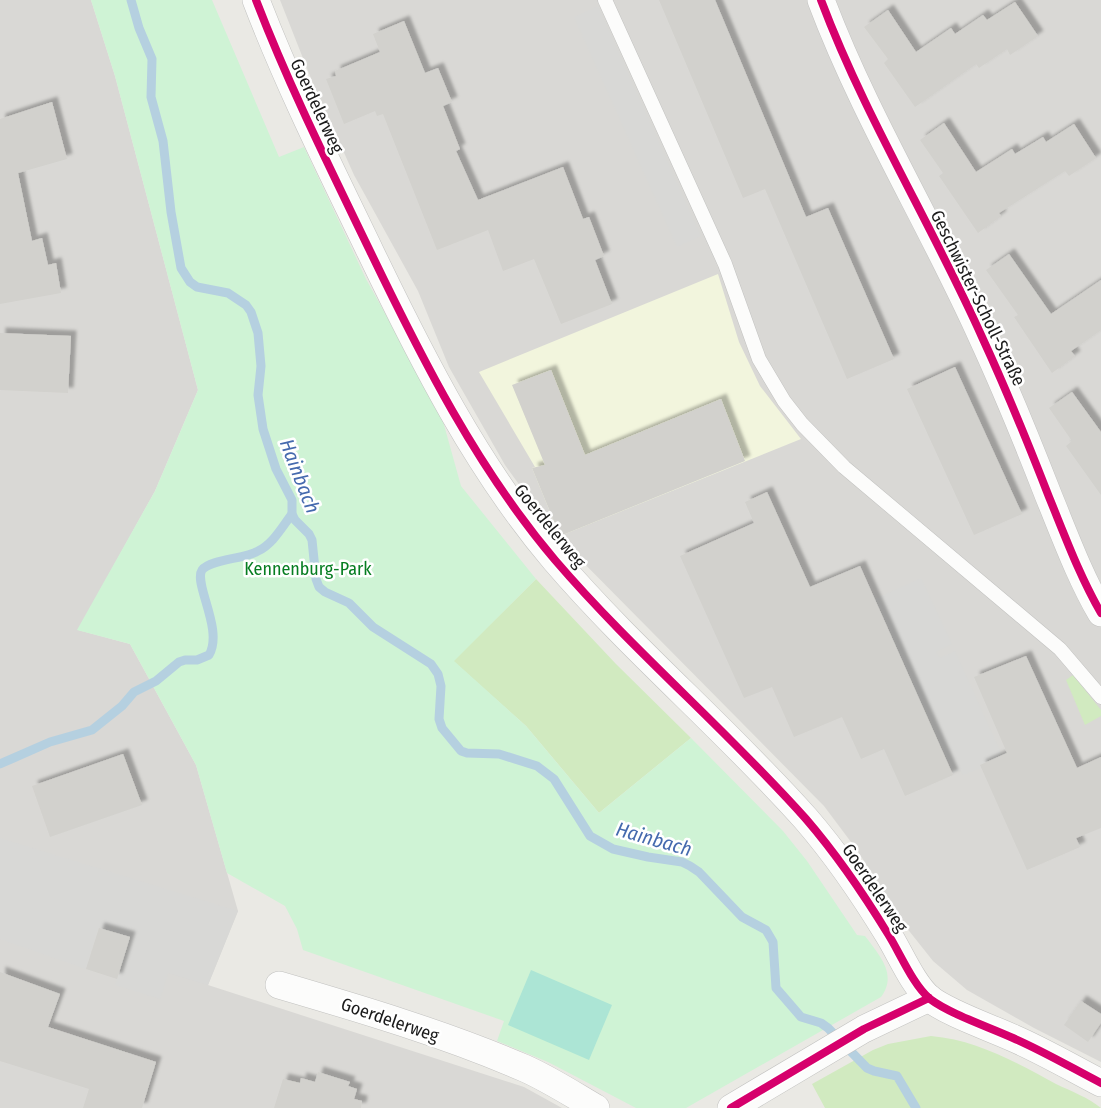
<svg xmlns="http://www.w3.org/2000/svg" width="1101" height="1108" viewBox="0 0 1101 1108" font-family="'Fira Sans Condensed',sans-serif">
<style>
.residential{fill:#d9d8d5}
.education{fill:#f2f5dd}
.grass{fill:#d1eac0}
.park{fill:#cff3d5}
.pitch{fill:#ace5d5}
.parking{fill:#d8d8d6}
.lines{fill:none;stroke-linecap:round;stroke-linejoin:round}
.stream{stroke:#b5d0e0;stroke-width:9}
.building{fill:#d2d1cd;filter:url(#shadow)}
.lane-casing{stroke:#c2c2c0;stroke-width:15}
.street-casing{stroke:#c2c2c0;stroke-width:28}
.lane{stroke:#fcfcfb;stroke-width:14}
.street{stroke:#fcfcfb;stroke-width:27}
.cycleway-casing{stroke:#fff;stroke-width:11}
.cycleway{stroke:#d6006c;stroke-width:8}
.labels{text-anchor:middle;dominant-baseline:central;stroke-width:5;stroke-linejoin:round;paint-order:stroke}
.street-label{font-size:18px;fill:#1b1b1b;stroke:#fff}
.park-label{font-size:18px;fill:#067d21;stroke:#fff}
.water-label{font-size:20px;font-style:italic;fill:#456aae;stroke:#fff}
</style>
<defs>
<filter id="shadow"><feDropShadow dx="5.5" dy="-5.5" stdDeviation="1.5" flood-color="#0004"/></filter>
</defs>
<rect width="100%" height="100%" fill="#eae9e4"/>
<g class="residential">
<path d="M0 0H91L115 76 198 390 155 491 78 630 130 644 196 765 238 911 208 985 524 1087 562 1108H0Z"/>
<path d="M280 0H1101V1062L1034 1028 967 990 933 961 906 927 857 850 824 806 559 538 537 509 505 465 449 367 418 291 354 175 312 81Z"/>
</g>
<path class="education" d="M718 274 739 342 760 386 801 439 560 536 532 468 535 467 479 372Z"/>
<g class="grass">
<path d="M536 579 616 664 691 738 599 813 526 726 453 661Z"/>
<path d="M1073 675 1101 710V716L1085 725 1066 680Z"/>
<path d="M931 1036C977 1040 1015 1062 1056 1084 1071 1091 1089 1098 1101 1108H825L812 1084 873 1050 888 1044Z"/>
</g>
<path class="park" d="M91 0H212L279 157 304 147 366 279 441 414 461 486 536 579 454 661 526 726 599 813 691 738 783 831 807 861 857 935 865 936C879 955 898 974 881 997L686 1108H636L548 1062 497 1041 504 1021 303 950 297 929 285 906 227 873 196 765 130 644 77 630 155 491 198 390 115 76Z"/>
<path class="pitch" d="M531 970 612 1005 589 1060 508 1025Z"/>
<g class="parking">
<path d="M598 6 701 236 677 247 574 17Z"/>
<path d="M921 578 952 644 936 652 940 658 955 651 1002 755 980 765 981 768 963 775 960 770 953 773 875 599Z"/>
<path d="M0 838 238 911 208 985 168 973 160 999 115 985 130 937 99 928 86 969 0 939Z"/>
</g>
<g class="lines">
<g class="stream">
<path d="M131 0 139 28 152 59 151 97 163 141 171 212 181 268 190 282 197 287 228 293 246 305 251 312 258 333 261 366 258 395 263 429 276 469 292 500V514L295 520 309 534 312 540 316 579 319 587 325 592 349 603 373 627 431 664 438 674 441 686 439 719 442 728 461 751 467 753 499 754 537 766 554 779 590 836 613 849 648 857 682 862 690 866 699 872 742 917 766 930 773 942 776 988 801 1017 821 1023 828 1028 867 1068 874 1071 897 1076 916 1108"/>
<path d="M0 764 50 742 92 730 122 706 134 692 156 681 179 662 185 660H197L209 655C224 630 193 583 202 570 211 559 245 559 258 551 273 544 282 527 292 514"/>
</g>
</g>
<g class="building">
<path d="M659 0H715L806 217 828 208 894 359 847 379 765 189 743 198Z"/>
<path d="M1015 2 1038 36 1010 55 1007 49 979 68 976 64 915 107 884 63 888 59 864 27 888 10 916 52 951 28 955 34 983 15 987 20Z"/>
<path d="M404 21 425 73 438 68 452 102 443 106 460 149 456 151 478 200 563 167 583 219 589 217 604 256 595 260 612 304 561 324 534 259 503 271 488 230 437 250 383 114 377 116 375 111 344 124 326 79 336 76 335 71 380 52 373 34Z"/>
<path d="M52 102 67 159 18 173 32 241 42 238 48 265 56 263 61 293 0 304V119Z"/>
<path d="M944 123 976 172 1012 149 1015 154 1043 137 1046 142 1074 124 1096 158 1069 176 1065 171 999 213 1001 216 978 233 939 176 943 173 920 140Z"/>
<path d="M1009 254 1051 314 1101 280V330L1071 351 1075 356 1052 373 1014 317 1018 315 986 270Z"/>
<path d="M0 333 71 336 68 393 0 390Z"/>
<path d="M955 367 1022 514 974 535 907 389Z"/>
<path d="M551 370 585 455 721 399 745 461 560 536 532 468 545 465 512 385Z"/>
<path d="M1072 392 1101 432V495L1066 446 1072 441 1049 408Z"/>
<path d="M767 492 810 587 860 566 953 775 905 796 884 749 861 759 842 717 794 737 772 687 744 698 680 556 754 523 745 502Z"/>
<path d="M1026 656 1077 768 1101 757V828L1076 838 1080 847 1027 870 980 765 1007 753 974 677Z"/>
<path d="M123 754 142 805 50 837 32 786Z"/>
<path d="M99 928 130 937 117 979 86 969Z"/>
<path d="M0 972 60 994 48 1027 156 1062 142 1108H83L89 1089 0 1061Z"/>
<path d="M1081 1001 1101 1014V1023L1088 1042 1064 1025Z"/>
<path d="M318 1072 350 1082 348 1086 357 1089 354 1099 362 1101 361 1108H274L283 1079 300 1083 301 1078 315 1082Z"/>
</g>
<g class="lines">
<g class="lane-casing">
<path id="lane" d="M605 0 725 264 759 359 784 401 802 424 844 467 1060 649 1101 697"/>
</g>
<g class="street-casing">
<g id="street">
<path d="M256 0C289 86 330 168 370 251 422 359 477 468 555 560 633 651 726 729 806 819 837 855 863 893 888 934 900 953 913 985 930 999 950 1014 989 1027 1013 1038 1043 1051 1072 1068 1101 1083"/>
<path d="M821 0C865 117 931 223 982 337 1006 389 1028 443 1049 497 1065 536 1080 577 1101 613"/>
<path d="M279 985C361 1009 445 1034 524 1068 549 1079 572 1094 596 1108"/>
<path d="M731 1108 864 1029 929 998"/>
</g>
</g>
<use href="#lane" class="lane"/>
<use href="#street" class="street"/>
<g class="cycleway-casing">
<g id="cycleway">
<path d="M256 0C289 86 330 168 370 251 422 359 477 468 555 560 633 651 726 729 806 819 837 855 863 893 888 934 900 953 913 985 930 999 950 1014 989 1027 1013 1038 1043 1051 1072 1068 1101 1083"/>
<path d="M821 0C865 117 931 223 982 337 1006 389 1028 443 1049 497 1065 536 1080 577 1101 613"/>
<path d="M731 1108 864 1029 929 998"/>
</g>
</g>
<use href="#cycleway" class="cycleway"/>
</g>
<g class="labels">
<g class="street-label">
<text transform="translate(317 106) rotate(65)">Goerdelerweg</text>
<text transform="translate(978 298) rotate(64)">Geschwister-Scholl-Straße</text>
<text transform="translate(550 526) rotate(51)">Goerdelerweg</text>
<text transform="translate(875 888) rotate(56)">Goerdelerweg</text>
<text transform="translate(390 1020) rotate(19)">Goerdelerweg</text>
</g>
<g class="park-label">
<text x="308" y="569">Kennenburg-Park</text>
</g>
<g class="water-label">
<text transform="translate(300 476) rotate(69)">Hainbach</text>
<text transform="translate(654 839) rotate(16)">Hainbach</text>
</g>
</g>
</svg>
